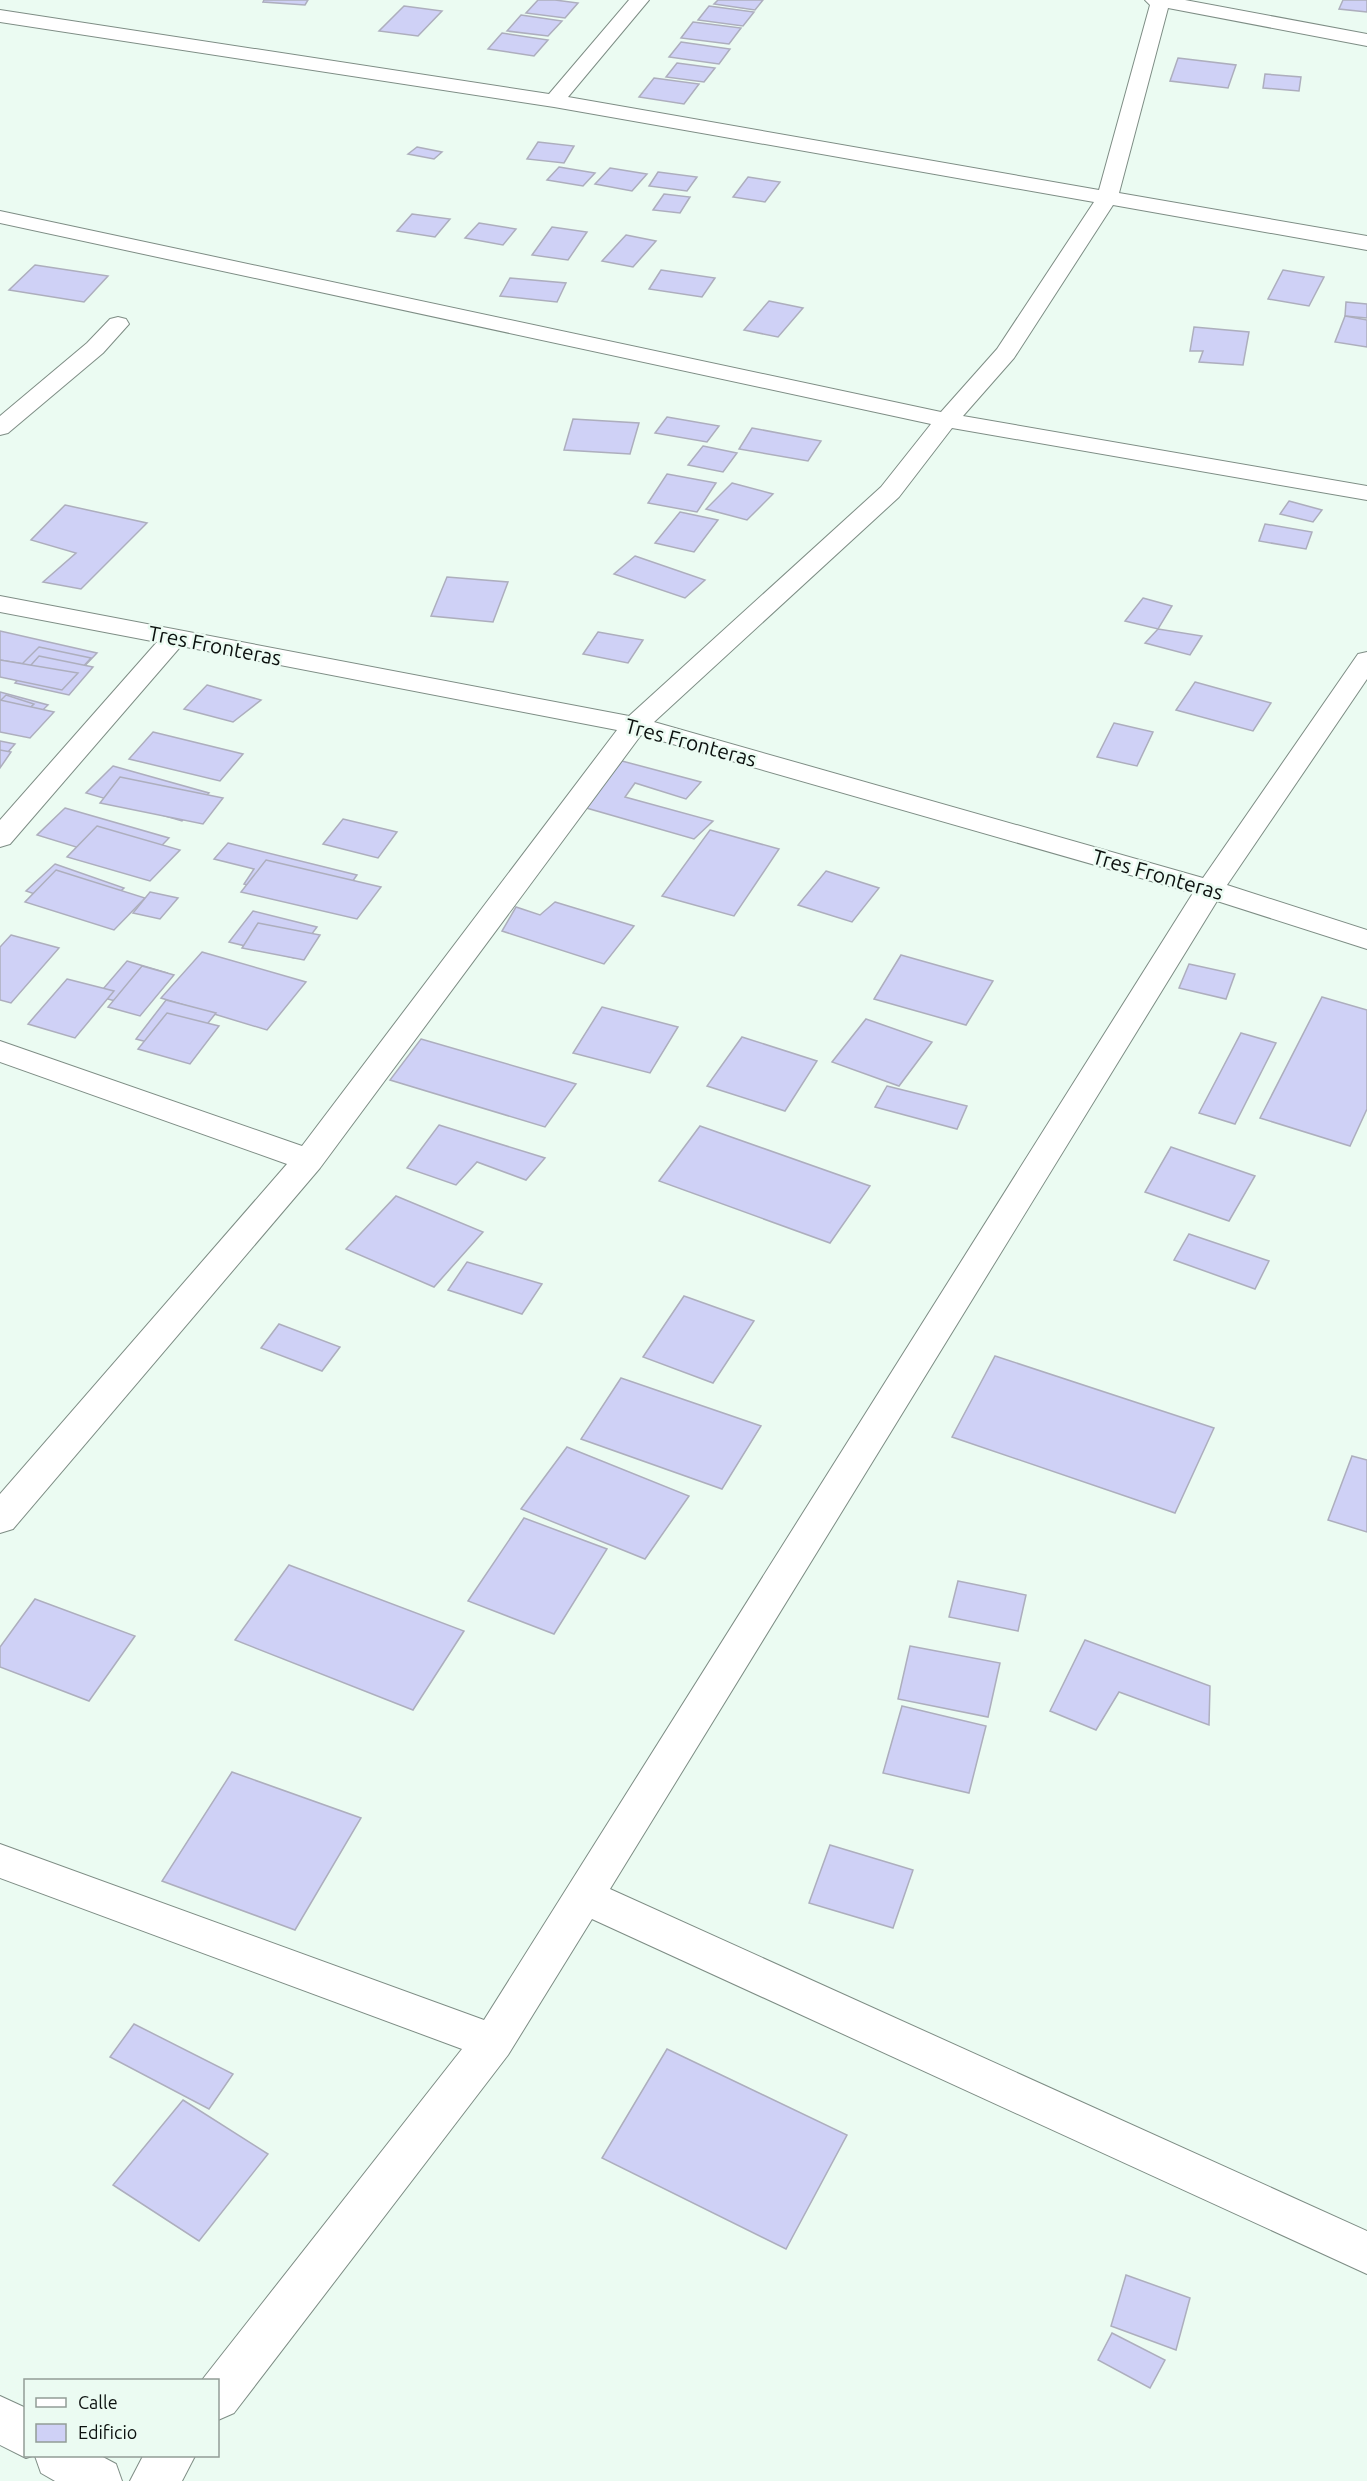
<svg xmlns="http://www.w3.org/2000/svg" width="1367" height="2481" viewBox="0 0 1367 2481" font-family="Ubuntu,sans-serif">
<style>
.building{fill:#cfd1f6;stroke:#adaebd;stroke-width:1.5}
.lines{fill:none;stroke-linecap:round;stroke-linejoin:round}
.service-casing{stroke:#7e8d85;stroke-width:2}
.minor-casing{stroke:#7e8d85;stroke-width:2}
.service{fill:#fff;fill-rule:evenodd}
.minor{fill:#fff;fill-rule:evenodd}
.labels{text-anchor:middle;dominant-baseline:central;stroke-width:5;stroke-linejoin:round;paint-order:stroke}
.street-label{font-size:21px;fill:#0c110f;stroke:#ebfbf2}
</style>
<rect width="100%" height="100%" fill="#ebfbf2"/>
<g class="building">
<path d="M264 0H308L305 5 263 2Z"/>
<path d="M538 0H555L578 3 565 18 526 13Z"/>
<path d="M718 0H763L755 10 714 4Z"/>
<path d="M1343 0H1367V12L1339 9Z"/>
<path d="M404 6 442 11 418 36 379 31Z"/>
<path d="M709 6 754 12 743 26 698 20Z"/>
<path d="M521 15 562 21 548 36 507 31Z"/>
<path d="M693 22 741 28 729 44 681 38Z"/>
<path d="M502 33 548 40 534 56 488 49Z"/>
<path d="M681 42 730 49 719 64 669 57Z"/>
<path d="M1178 58 1236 65 1228 88 1170 81Z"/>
<path d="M677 63 715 68 704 82 666 77Z"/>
<path d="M1265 74 1301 77 1299 91 1263 88Z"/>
<path d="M654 78 699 84 684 104 639 97Z"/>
<path d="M538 142 574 146 564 163 527 159Z"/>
<path d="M417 147 442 152 434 159 408 154Z"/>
<path d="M559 167 595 173 583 186 547 180Z"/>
<path d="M610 168 647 174 632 191 595 184Z"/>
<path d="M658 172 697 177 687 191 649 186Z"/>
<path d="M748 177 780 182 765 202 733 197Z"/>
<path d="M664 194 690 197 680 213 653 210Z"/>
<path d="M412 214 450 219 435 237 397 231Z"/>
<path d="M479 223 516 229 503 245 465 238Z"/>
<path d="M552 227 587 232 568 260 532 255Z"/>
<path d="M626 235 656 241 633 267 602 261Z"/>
<path d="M35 265 108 276 84 302 9 290Z"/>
<path d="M661 270 715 278 702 297 649 289Z"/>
<path d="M1283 270 1324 277 1309 306 1268 299Z"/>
<path d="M510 278 566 283 557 302 500 296Z"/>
<path d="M769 301 803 308 778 337 744 330Z"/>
<path d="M1346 302 1367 304V318L1345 316Z"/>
<path d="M1345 316 1367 320V347L1335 342Z"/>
<path d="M1194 327 1249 332 1243 365 1199 362 1203 351H1190Z"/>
<path d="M667 417 719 426 707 442 655 433Z"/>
<path d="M573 419 639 423 630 454 564 450Z"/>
<path d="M752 428 821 441 808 461 739 449Z"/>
<path d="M703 446 737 453 723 472 688 465Z"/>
<path d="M667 474 716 483 697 512 648 503Z"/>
<path d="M732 483 773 494 747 520 706 509Z"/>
<path d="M1289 501 1322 510 1313 522 1280 514Z"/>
<path d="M65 505 147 523 81 589 43 582 76 553 31 540Z"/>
<path d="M680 512 718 520 694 552 655 543Z"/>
<path d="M1265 524 1312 532 1306 549 1259 541Z"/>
<path d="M635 556 705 580 685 598 614 574Z"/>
<path d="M447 577 508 582 493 622 431 616Z"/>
<path d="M1143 598 1172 606 1158 629 1125 621Z"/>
<path d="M1158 629 1202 636 1190 655 1145 643Z"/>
<path d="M0 631 97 653 78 673 0 660Z"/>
<path d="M598 632 643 640 628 663 583 654Z"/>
<path d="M39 647 91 658 68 683 15 671Z"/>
<path d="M39 656 93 667 69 695 15 683Z"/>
<path d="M0 660 78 673 62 690 0 677Z"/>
<path d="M1195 682 1271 703 1253 731 1176 710Z"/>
<path d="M207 685 261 700 233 722 184 709Z"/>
<path d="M0 692 48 705 23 729 0 722Z"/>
<path d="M6 695 34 704 6 729 0 727V701Z"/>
<path d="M0 700 54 712 30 738 0 732Z"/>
<path d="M1114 723 1153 732 1137 766 1097 757Z"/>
<path d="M153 732 243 754 220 781 129 759Z"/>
<path d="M0 741 15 744 0 761Z"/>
<path d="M0 750 11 752 0 768Z"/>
<path d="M622 761 701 782 686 799 635 783 625 797 713 821 694 839 583 807Z"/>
<path d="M113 766 209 793 182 821 86 793Z"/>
<path d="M120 777 223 798 203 824 100 803Z"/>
<path d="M65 808 169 838 141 867 37 835Z"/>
<path d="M343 819 397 832 378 858 323 844Z"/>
<path d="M97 826 180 850 150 881 67 857Z"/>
<path d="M710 830 779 849 734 916 662 896Z"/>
<path d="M228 843 357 875 334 908 244 884 254 869 214 859Z"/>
<path d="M266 860 381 887 357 919 241 892Z"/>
<path d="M55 864 124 888 95 915 26 891Z"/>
<path d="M56 870 145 898 114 930 25 902Z"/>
<path d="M826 871 879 888 852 922 798 905Z"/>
<path d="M150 892 178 898 160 919 133 913Z"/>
<path d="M555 902 634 926 604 964 502 931 516 907 540 915Z"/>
<path d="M253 911 317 927 294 958 229 942Z"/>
<path d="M258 923 320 935 304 960 242 948Z"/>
<path d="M11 935 59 948 11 1003 0 1000V947Z"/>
<path d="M202 952 306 982 267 1030 161 998Z"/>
<path d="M901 955 993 981 966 1025 874 999Z"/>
<path d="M127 961 167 973 137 1007 97 996Z"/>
<path d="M1189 964 1235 974 1226 999 1179 988Z"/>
<path d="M142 966 174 975 140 1016 108 1007Z"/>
<path d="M67 979 114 991 75 1038 28 1024Z"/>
<path d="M1322 997 1367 1010V1109L1350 1146 1260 1118Z"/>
<path d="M166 1000 216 1013 185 1052 136 1039Z"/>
<path d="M602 1007 678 1027 650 1073 573 1053Z"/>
<path d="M167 1013 219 1026 190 1064 138 1049Z"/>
<path d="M866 1019 932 1042 899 1086 832 1062Z"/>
<path d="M1241 1033 1276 1043 1235 1124 1199 1113Z"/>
<path d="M742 1037 817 1061 785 1111 707 1086Z"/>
<path d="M421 1039 576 1084 545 1127 390 1080Z"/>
<path d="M887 1086 967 1106 957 1129 875 1107Z"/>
<path d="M439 1125 545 1158 526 1180 477 1162 456 1185 407 1168Z"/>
<path d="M700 1126 870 1186 830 1243 659 1181Z"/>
<path d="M1171 1147 1255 1176 1229 1221 1145 1192Z"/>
<path d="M396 1196 483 1232 434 1287 346 1249Z"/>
<path d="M1189 1234 1269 1261 1255 1289 1174 1260Z"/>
<path d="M467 1262 542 1284 522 1314 448 1290Z"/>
<path d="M684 1296 754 1321 713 1383 643 1357Z"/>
<path d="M279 1324 340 1347 322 1371 261 1348Z"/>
<path d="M995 1356 1214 1428 1175 1513 952 1437Z"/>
<path d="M621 1378 761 1426 722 1489 581 1439Z"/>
<path d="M567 1447 689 1496 645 1559 521 1509Z"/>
<path d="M1352 1456 1367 1460V1532L1328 1520Z"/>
<path d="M524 1518 607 1549 554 1634 468 1601Z"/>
<path d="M289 1565 464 1631 413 1710 235 1640Z"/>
<path d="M958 1581 1026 1595 1018 1631 949 1617Z"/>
<path d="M35 1599 135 1636 89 1701 0 1667V1647Z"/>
<path d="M1085 1640 1210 1686 1209 1725 1119 1692 1096 1730 1050 1711Z"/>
<path d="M910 1646 1000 1663 988 1717 898 1699Z"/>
<path d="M902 1706 986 1726 969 1793 883 1773Z"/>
<path d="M232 1772 361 1818 295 1930 162 1881Z"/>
<path d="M830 1845 913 1870 893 1928 809 1903Z"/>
<path d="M134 2024 233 2074 209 2109 110 2057Z"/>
<path d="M667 2049 847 2135 786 2249 602 2158Z"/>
<path d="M183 2100 268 2154 199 2241 113 2185Z"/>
<path d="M1126 2275 1190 2298 1176 2350 1111 2326Z"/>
<path d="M1112 2333 1165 2360 1150 2388 1098 2360Z"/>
</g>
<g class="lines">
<g class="service-casing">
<path id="service" d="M118 317 126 319 129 324 103 353 8 433 0 435V416L87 343 110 319Z"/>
</g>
<g class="minor-casing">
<g id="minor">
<path d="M629 0H649L568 97 1099 190 1150 5 1145 0H1185L1367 34V46L1168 8 1119 193 1367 236V250L1113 205 1014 358 963 416 1367 486V500L952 428 899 497 654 722 1203 878 1358 654 1367 652V679L1227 885 1367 930V949L1217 901 610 1889 1367 2231V2274L592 1919 508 2055 234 2413 218 2420V2380H202L462 2049 0 1878V1844L484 2020 1193 893 641 735 320 1168 13 1529 0 1533V1494L287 1164 0 1062V1041L302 1146 617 730 181 646 10 844 0 847V820L157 642 0 612V596L629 716 881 487 931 424 0 223V211L941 412 997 349 1094 202 554 107 0 22V10L549 94Z"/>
<path d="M0 2396 26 2408V2456H32L26 2458 0 2445Z"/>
<path d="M35 2456H101L116 2464 122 2481H55L41 2473Z"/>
<path d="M143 2456H195L182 2481H130Z"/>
</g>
</g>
<use href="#service" class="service"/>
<use href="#minor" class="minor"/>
</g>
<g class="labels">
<g class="street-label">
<text transform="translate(215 645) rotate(11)">Tres Fronteras</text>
<text transform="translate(691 742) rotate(15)">Tres Fronteras</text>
<text transform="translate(1158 874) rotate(16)">Tres Fronteras</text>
</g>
</g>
<rect x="24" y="2379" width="195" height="78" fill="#ebfbf2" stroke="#929d97" stroke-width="1.5"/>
<rect x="36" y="2398" width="30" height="9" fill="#ffffff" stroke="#929d97" stroke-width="1.5"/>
<text x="78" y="2409" font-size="18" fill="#0c110f">Calle</text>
<rect x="36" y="2424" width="30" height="18" fill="#cfd1f6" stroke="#929d97" stroke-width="1.5"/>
<text x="78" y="2439" font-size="18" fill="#0c110f">Edificio</text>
</svg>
